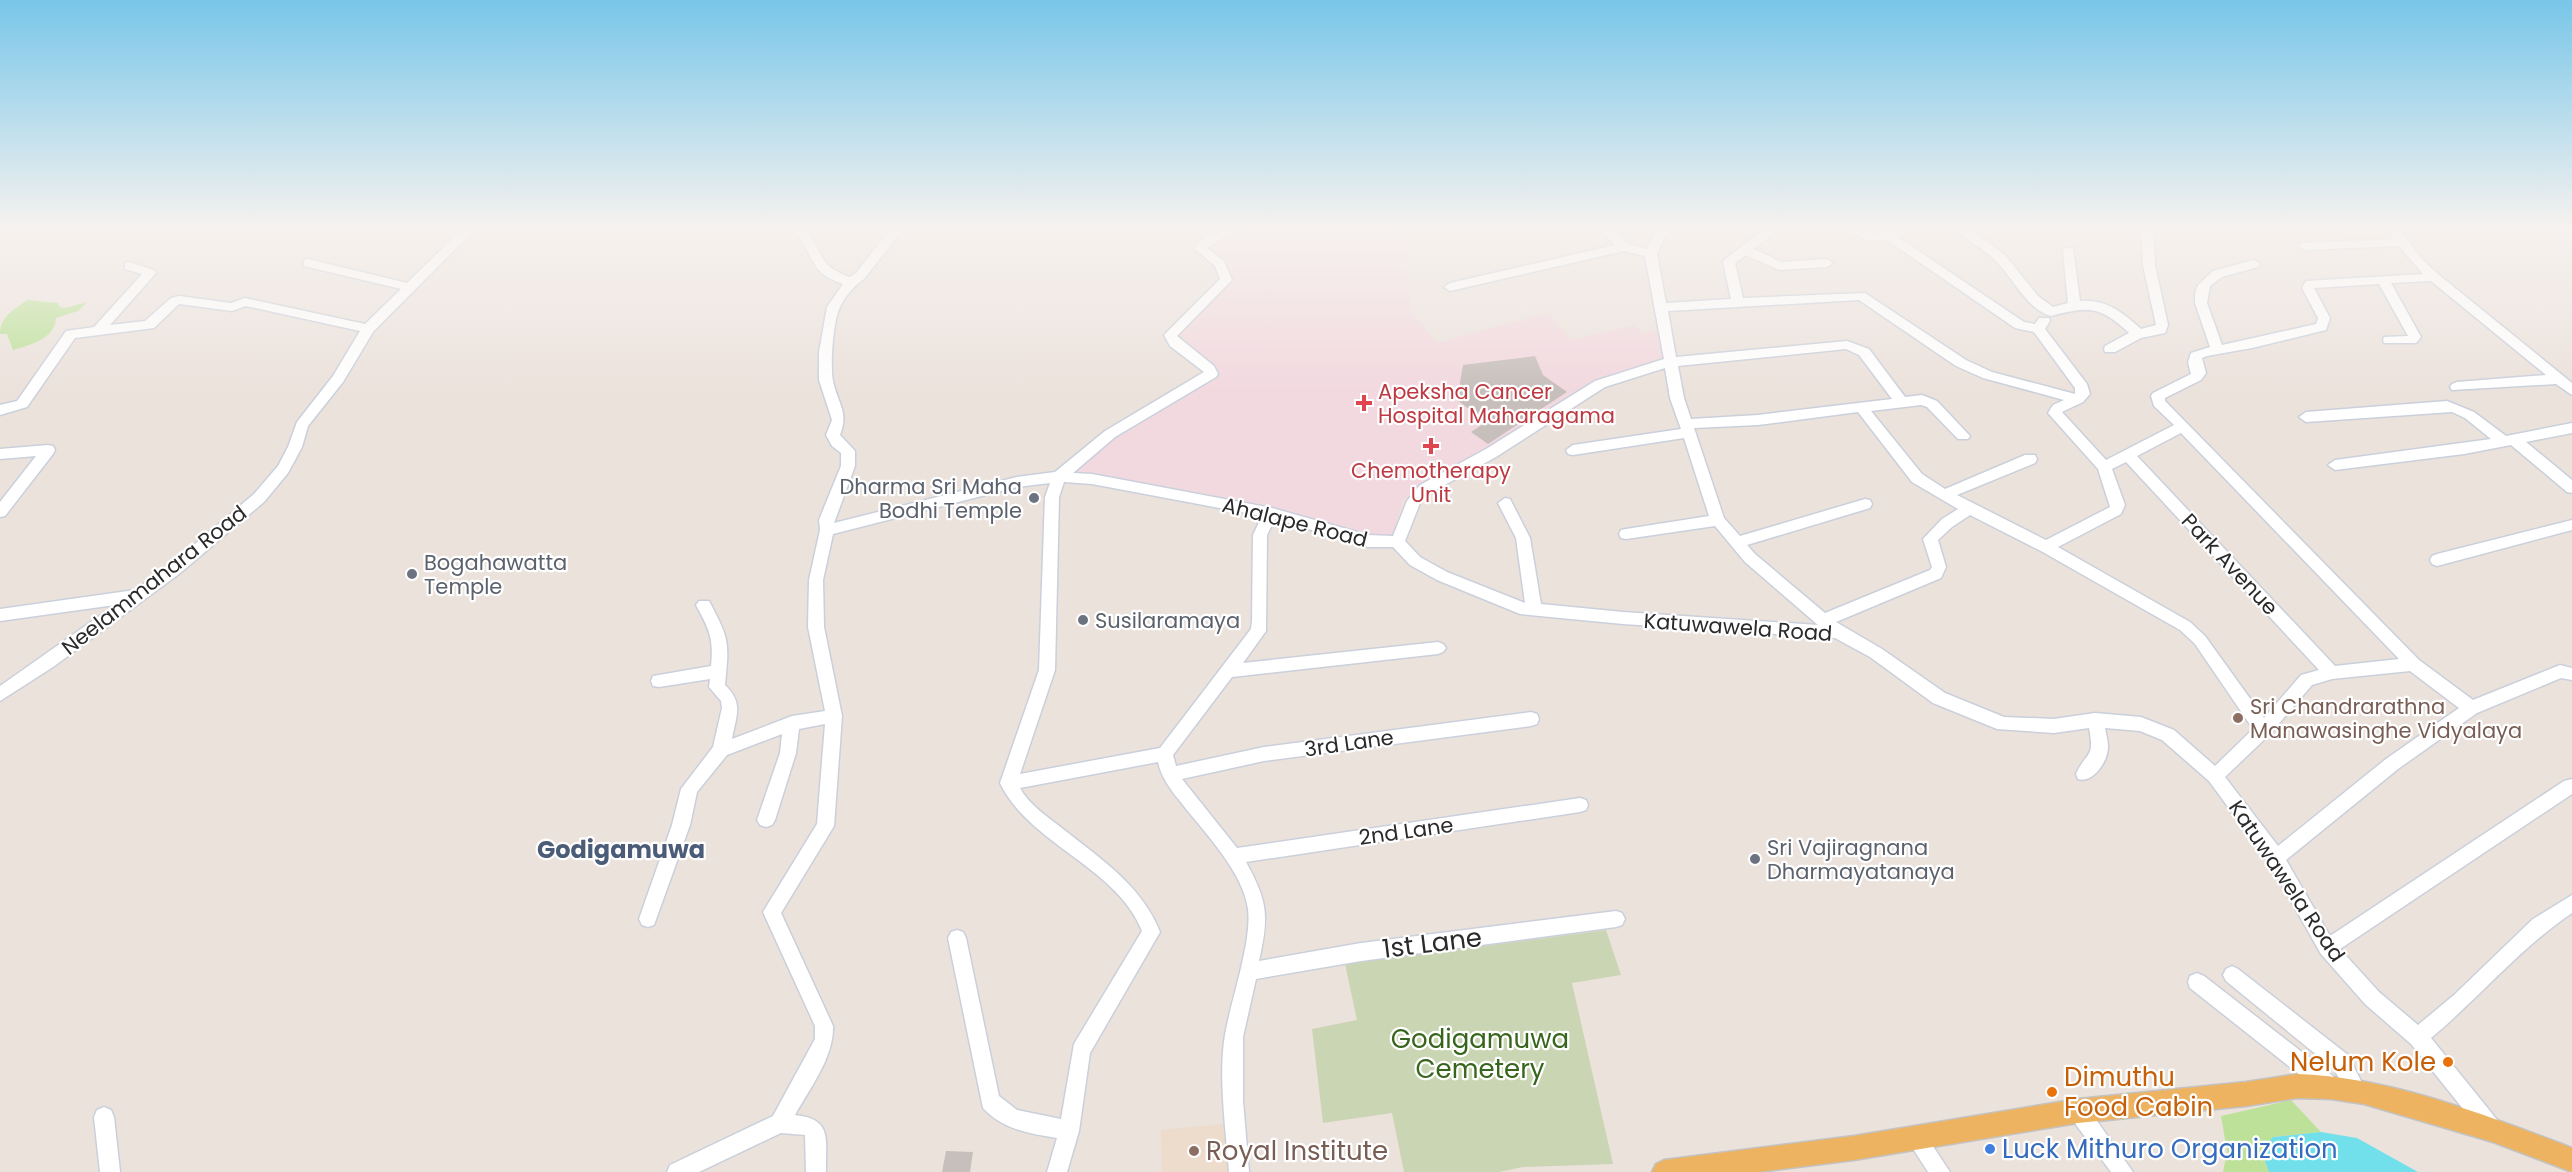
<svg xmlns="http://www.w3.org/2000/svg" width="2572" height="1172" viewBox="0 0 2572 1172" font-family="Poppins,sans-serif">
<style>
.education{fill:#eddccc}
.medical{fill:#f2d9df}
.green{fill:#bee19a}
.cemetery{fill:#cad5b3}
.water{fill:#71e0eb}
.building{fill:#c7bfbb}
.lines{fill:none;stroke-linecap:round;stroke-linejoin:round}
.minor-casing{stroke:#cad0db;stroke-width:3}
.major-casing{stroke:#c3c3c3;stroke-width:3}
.minor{fill:#fff;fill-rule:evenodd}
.major{fill:#edb360;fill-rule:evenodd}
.health-dot{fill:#e0444e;stroke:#fff;stroke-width:2}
.worship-dot{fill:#6b7280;stroke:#fff;stroke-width:2}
.education-dot{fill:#8d6e63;stroke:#fff;stroke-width:2}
.food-dot{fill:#e8710a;stroke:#fff;stroke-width:2}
.shop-dot{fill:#3f7fe0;stroke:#fff;stroke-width:2}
.labels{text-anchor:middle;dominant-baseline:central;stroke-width:4.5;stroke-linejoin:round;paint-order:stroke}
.health-label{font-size:21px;fill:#be3a42;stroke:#fff;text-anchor:start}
.worship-label{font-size:21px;fill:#5b616d;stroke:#fff;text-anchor:start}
.street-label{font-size:21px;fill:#2a2a2a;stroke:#fff}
.education-label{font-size:21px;fill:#785e54;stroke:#fff;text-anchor:start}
.quarter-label{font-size:24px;font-weight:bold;fill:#4b5c79;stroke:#fff}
.near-street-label{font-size:26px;fill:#2a2a2a;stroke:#fff}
.near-park-label{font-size:26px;fill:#38651c;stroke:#fff}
.near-food-label{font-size:26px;fill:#c56008;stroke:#fff;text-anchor:end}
.near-shop-label{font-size:26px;fill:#366cbe;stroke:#fff;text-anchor:start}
.near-education-label{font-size:26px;fill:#785e54;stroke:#fff;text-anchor:start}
</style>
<rect width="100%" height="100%" fill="#ece2dc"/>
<path class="education" d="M1224 1124 1228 1172H1162L1161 1130Z"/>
<path class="medical" d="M1245 227H1394L1405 251 1411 312 1437 343 1548 313 1571 340 1636 325 1641 333 1662 330 1666 360 1595 382 1403 499 1392 540 1374 542 1139 484 1072 471 1130 423 1215 375 1180 342 1177 334 1232 279 1222 261 1208 246Z"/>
<g class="green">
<path d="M27 300 58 303 60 307 66 308 87 302 78 311 56 318C55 339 30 345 13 350L7 334H0C0 316 14 310 27 300Z"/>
<path d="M2291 1100 2321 1132 2273 1137 2265 1161 2269 1172H2223L2227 1151 2221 1116Z"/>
</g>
<path class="cemetery" d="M1606 930 1621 975 1572 983 1613 1164 1523 1167 1499 1172H1404L1392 1113 1323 1123 1312 1029 1357 1020 1345 964Z"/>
<path class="water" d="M2321 1132 2357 1138 2418 1172H2269L2265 1161 2264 1147 2273 1137Z"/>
<g class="building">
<path d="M1535 356 1543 375 1567 392 1488 444 1471 432 1486 422 1457 400 1463 365Z"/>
<path d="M946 1151 973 1152 970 1172H942Z"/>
</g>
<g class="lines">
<g class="minor-casing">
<g id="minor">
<path d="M464 227H477L373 332 343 382 308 426 302 447 288 473 264 502 179 574 53 667 0 701V686L115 605 0 621V609L135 590 169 566 254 494 278 466 288 447 297 422 333 376 360 331 246 306 232 311 179 304 154 328 75 338 27 407 0 415V405L17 401 66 331 94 327 142 274 125 269V263L129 262 154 270 156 273 110 325 145 321 171 298 179 296 231 303 245 298 365 324 401 289 304 266V260L308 259 407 283Z"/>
<path d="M788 227 804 229C825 250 815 265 850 277L856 273 892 227H905L864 279C855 285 845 296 840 307 833 321 830 366 833 381 838 405 849 411 840 435L855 451V466L834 523 1017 477 1055 472 1105 431 1204 372 1170 346 1164 335 1220 279 1215 266 1195 249C1202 234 1225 227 1240 227L1207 248 1224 261 1232 280 1177 336 1214 366 1218 374 1216 377 1115 437 1073 473 1092 474 1272 508 1368 535 1393 536 1407 501 1420 485 1486 449 1595 381 1664 359 1645 256 1624 251 1450 291 1444 287 1450 283 1615 245 1598 227H1611L1628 244 1647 249C1654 234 1658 227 1676 227L1664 238 1657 254 1666 303 1731 299 1723 262 1725 259 1768 227H1782L1754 249 1781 262 1827 259 1833 263 1827 267 1779 270 1746 255 1735 263 1743 298 1865 293 1966 360 1992 372 2075 394V388L2034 332 2015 328 1887 240H1866L1839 227H1857L1871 233 1887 232 1899 227H1916L1898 237 2024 322 2035 324 2039 318H2049L2050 321 2045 329 2087 384 2090 394 2083 402 2062 412 2106 460 2174 425 2154 406 2151 396 2153 393 2191 374 2188 362 2191 353 2210 347 2195 303V293L2198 285 2213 271 2254 260 2260 264 2258 267 2222 277 2210 286 2207 303 2222 345 2316 324 2318 318 2302 288 2306 281 2423 274 2399 246 2305 250 2299 246 2301 243 2394 239 2385 227H2398L2422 259 2438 274 2572 383V395L2556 384 2452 390 2450 387 2452 384 2457 382 2546 375 2431 281 2391 283 2421 337 2416 343H2384L2383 340 2384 337 2408 336 2379 284 2314 288 2330 318 2326 330 2252 348 2207 356 2202 358 2206 373 2201 380 2165 398V401L2419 660 2473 700 2560 665 2572 668V680L2561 678 2477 713 2398 769 2286 860 2330 936 2564 781 2572 779V794L2340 949 2379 992 2418 1025 2454 995 2533 919 2572 895V913C2520 948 2479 998 2431 1038L2498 1121 2501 1128 2498 1135 2491 1138 2484 1135 2411 1044 2365 1004 2321 954 2270 864 2209 781 2162 740 2140 731 2105 728C2106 734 2108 741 2108 747 2108 761 2093 784 2078 779L2076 774C2087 750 2095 759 2089 728L2054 733 1997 729 1933 703 1870 657 1835 638 1623 624 1520 614 1437 580 1410 565 1393 547H1368L1275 519 1267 535 1266 631 1243 663 1438 642 1443 644 1446 648 1443 652 1438 654 1232 677 1173 755 1176 766 1264 747 1531 712 1537 714 1539 719 1537 724 1531 726 1264 761 1182 779 1237 848 1580 798 1586 800 1588 805 1586 810 1580 812 1246 862C1268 902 1269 916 1259 961L1361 943 1616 911 1622 913 1625 919 1622 925 1616 927 1361 961 1256 979 1243 1037V1101L1249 1172H1229C1226 1130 1218 1076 1225 1035 1231 1000 1252 942 1248 909 1243 872 1205 833 1183 805 1172 791 1162 780 1158 762L1020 788C1029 805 1048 817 1063 829 1101 859 1142 886 1160 932L1090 1053 1079 1131 1067 1172H1047L1057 1138C1030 1134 1002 1129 983 1108L948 938 951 932 957 930 963 932 966 938 999 1096 1017 1110 1061 1119 1074 1044 1142 931C1117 867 1030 845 1000 783L1039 670 1045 497 1050 483 1017 487 833 534 823 580 824 627 842 716 834 826 781 913 833 1026C834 1057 810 1088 795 1115 834 1119 825 1141 826 1172H806L805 1135 781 1133 699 1172H667L670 1165 773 1116 815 1039V1026L763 912 817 824 825 724 799 729 796 753 775 820 772 825 766 827 760 825 757 820 780 753 782 734 727 755 697 792 690 825 654 925 648 927 642 925 639 919 672 825 681 789 713 747 722 708 721 701 709 687 710 679 659 687 653 686 651 681 653 676 659 675 711 666C714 638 709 629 696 605L699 601H709C730 640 729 642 725 685 744 703 736 716 732 739L792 716 825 711 808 627 809 580 820 530 819 520 841 466V453L832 446 826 435 832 420 819 380V352L827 307 843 284C814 274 816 265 802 241 798 235 793 232 788 227ZM1859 300 1956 366 1983 378 2064 400 2053 405 2048 413 2098 469 2110 507 2046 540 1957 495 2035 463 2037 459 2035 455H2025L1945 489 1922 474 1871 411 1921 405 1927 407 1958 439H1968L1970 436 1937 401 1922 395 1905 397 1869 349 1847 341 1676 357 1668 311ZM1846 349 1859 355 1892 399 1758 415 1691 419 1684 398 1678 366ZM1665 368 1670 398 1681 429 1573 445 1566 450 1568 454 1573 455 1684 438 1709 516 1626 529 1621 530 1619 534 1621 538 1626 539 1715 526 1745 562 1818 625 1623 612 1541 604 1530 538 1510 499 1505 498 1498 503 1516 538 1525 603 1447 572 1420 557 1405 541 1420 503 1430 493 1496 457 1605 387ZM1858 412 1912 482 1958 509 1942 519 1923 539 1932 567 1930 570 1825 613 1755 554 1747 545 1870 508 1872 504 1870 500 1865 499 1740 536 1724 518 1694 428 1758 425ZM2181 433 2399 659 2335 666 2137 456ZM2126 462 2319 670 2301 675 2264 718 2205 636 2190 622 2058 547 2121 514 2125 505 2112 469ZM1064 482 1092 484 1262 516 1253 535 1252 621 1251 629 1160 748 1020 774 1055 670 1059 497ZM1970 515 2041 551 2180 630 2195 644 2253 729 2215 766 2174 730 2141 717 2095 713 2054 719 2004 717 1945 693 1882 649 1836 622 1941 578 1946 567 1938 540 1952 527ZM2410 671 2459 708 2386 759 2278 846 2225 777 2269 735 2312 685 2332 679Z"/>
<path d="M1953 227H1967L2005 255 2038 296 2053 307 2068 303 2063 251 2065 248H2073L2080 301C2106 299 2122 312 2141 329L2156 325 2143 265 2141 227H2153L2155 265 2168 325 2165 333 2141 338 2115 352H2105L2104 349 2105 346 2129 333C2100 306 2089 306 2051 316 2027 309 2014 280 1998 263 1985 249 1966 241 1953 227Z"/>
<path d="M2447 401 2474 412 2506 436 2572 423V433L2526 442 2572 480V493L2567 492 2511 445 2464 454 2335 470 2328 465 2335 460 2491 439 2465 418 2452 412 2306 422 2299 417 2306 412Z"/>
<path d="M48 445 53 446 55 450 53 454 5 516 0 517V502L36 456 0 459V449Z"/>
<path d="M2572 520V530L2437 566 2432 564 2430 560 2432 556 2437 554Z"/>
<path d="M2232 966 2238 969 2348 1055 2366 1091 2363 1098 2356 1101 2349 1098 2334 1069 2226 981 2223 975 2226 969Z"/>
<path d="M2197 973 2204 976 2338 1080 2341 1087 2338 1094 2331 1097 2324 1094 2190 988 2188 982 2190 976Z"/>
<path d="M2078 1101 2085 1104 2133 1172H2111L2071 1118 2068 1111 2071 1104Z"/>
<path d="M104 1107 111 1110 114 1117 120 1172H100L94 1117 97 1110Z"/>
<path d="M1916 1128 1923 1131 1950 1172H1928L1906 1138 1909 1131Z"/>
</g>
</g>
<g class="major-casing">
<path id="major" d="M2297 1074C2391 1077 2485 1115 2572 1148V1172L2493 1142 2364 1104 2331 1099 2297 1098 2246 1106 2078 1123 1854 1160 1759 1172H1652L1656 1164 1664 1160 1854 1136 2078 1099 2246 1082Z"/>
</g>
<use href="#minor" class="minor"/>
<use href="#major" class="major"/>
</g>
<linearGradient id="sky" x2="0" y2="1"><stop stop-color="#78c6e9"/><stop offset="0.58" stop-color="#f6f2ef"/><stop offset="1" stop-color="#f6f2ef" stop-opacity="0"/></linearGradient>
<rect width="2572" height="391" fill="url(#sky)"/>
<g class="health-dot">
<path d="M1361 394h6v6h6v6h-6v6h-6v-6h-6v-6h6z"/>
<path d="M1428 437h6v6h6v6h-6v6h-6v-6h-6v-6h6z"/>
</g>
<g class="worship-dot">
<circle cx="1034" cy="498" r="6"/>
<circle cx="412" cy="574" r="6"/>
<circle cx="1083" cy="620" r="6"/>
<circle cx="1755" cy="859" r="6"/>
</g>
<g class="education-dot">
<circle cx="2238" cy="718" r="6"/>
<circle cx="1194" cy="1151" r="6"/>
</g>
<g class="food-dot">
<circle cx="2448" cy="1062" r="6"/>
<circle cx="2052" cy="1092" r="6"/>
</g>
<circle class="shop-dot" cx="1990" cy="1149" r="6"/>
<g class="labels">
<g class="health-label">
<text x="1378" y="391">Apeksha Cancer<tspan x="1378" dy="24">Hospital Maharagama</tspan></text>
<text x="1431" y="470" text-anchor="middle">Chemotherapy<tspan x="1431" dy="24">Unit</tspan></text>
</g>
<g class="worship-label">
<text x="1022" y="486" text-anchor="end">Dharma Sri Maha<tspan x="1022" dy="24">Bodhi Temple</tspan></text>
<text x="424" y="562">Bogahawatta<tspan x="424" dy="24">Temple</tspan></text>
<text x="1095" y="620">Susilaramaya</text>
<text x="1767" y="847">Sri Vajiragnana<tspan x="1767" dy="24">Dharmayatanaya</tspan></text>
</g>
<g class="street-label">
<text transform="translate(1295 522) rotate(14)">Ahalape Road</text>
<text transform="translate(2230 564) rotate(47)">Park Avenue</text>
<text transform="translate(154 580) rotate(-38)">Neelammahara Road</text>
<text transform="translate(1738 627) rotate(4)">Katuwawela Road</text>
<text transform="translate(1349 743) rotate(-8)">3rd Lane</text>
<text transform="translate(1406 831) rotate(-8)">2nd Lane</text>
<text transform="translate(2287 881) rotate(56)">Katuwawela Road</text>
</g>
<g class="education-label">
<text x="2250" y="706">Sri Chandrarathna<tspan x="2250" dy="24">Manawasinghe Vidyalaya</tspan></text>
</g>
<g class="quarter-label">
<text x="621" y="849">Godigamuwa</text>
</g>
<g class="near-street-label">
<text transform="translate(1432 943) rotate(-7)">1st Lane</text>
</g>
<g class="near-park-label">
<text x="1480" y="1039">Godigamuwa<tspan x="1480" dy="30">Cemetery</tspan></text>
</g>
<g class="near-food-label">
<text x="2436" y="1062">Nelum Kole</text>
<text x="2064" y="1077" text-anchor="start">Dimuthu<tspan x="2064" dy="30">Food Cabin</tspan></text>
</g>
<g class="near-shop-label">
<text x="2002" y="1149">Luck Mithuro Organization</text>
</g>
<g class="near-education-label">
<text x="1206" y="1151">Royal Institute</text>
</g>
</g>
</svg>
